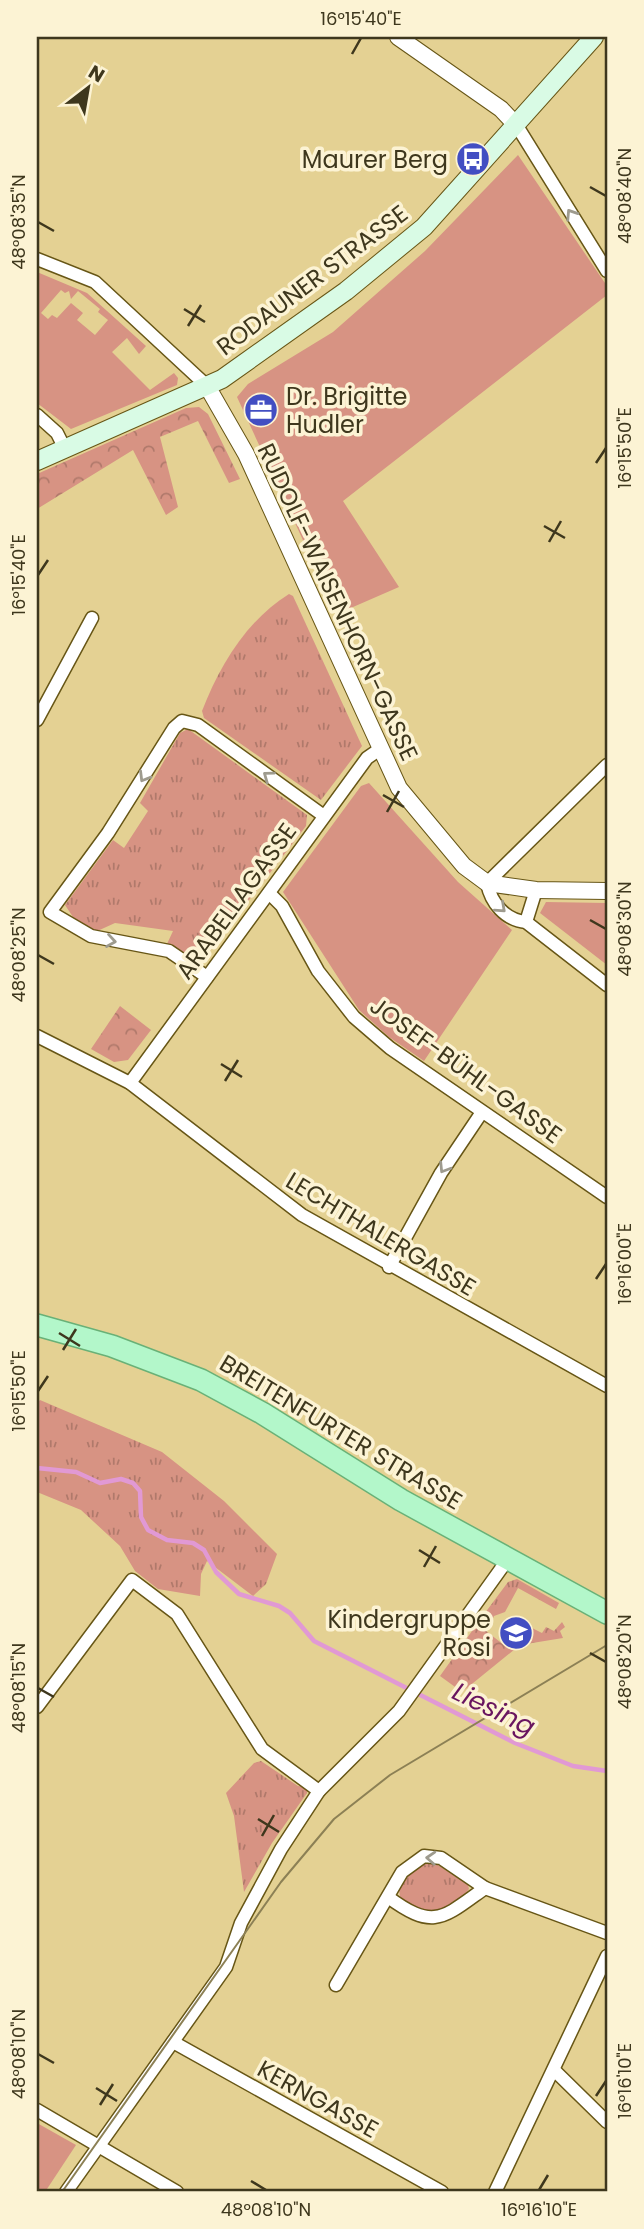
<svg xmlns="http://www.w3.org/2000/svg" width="644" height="2229" viewBox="0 0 644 2229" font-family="Poppins,sans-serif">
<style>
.grass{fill:url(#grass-tufts)}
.forest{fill:url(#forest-crowns)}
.garden{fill:#d79383;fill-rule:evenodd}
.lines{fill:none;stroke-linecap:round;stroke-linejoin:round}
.stream{stroke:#e199d4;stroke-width:4.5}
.minor-casing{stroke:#675616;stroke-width:15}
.tertiary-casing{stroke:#675616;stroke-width:18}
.secondary-casing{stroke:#675616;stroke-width:20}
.primary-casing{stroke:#69b177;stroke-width:24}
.minor{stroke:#fff;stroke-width:12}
.tertiary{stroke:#fff;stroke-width:16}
.secondary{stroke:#d9fbe5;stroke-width:18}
.primary{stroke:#b3f7ca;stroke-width:21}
.tram{stroke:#8c8055;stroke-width:2}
.oneway{stroke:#9e9b8e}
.ticks{fill:none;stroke:#3e371d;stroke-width:2.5}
.labels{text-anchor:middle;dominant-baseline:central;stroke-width:7;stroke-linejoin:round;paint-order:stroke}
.poi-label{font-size:24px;fill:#3e371d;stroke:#fcf3d4;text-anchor:end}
.street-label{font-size:24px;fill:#3e371d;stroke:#fcf3d4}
.water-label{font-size:26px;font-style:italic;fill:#69155f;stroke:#fcf3d4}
.neatline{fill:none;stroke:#3e371d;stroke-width:2.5}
.ticks-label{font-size:18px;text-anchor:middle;fill:#3e371d}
</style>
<defs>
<pattern id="grass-tufts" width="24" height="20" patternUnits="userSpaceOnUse" patternTransform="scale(1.75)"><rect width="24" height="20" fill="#d79383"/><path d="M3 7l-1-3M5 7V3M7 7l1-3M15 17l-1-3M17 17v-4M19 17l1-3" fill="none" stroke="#b0796b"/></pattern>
<pattern id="forest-crowns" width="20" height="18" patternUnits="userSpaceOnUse" patternTransform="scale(1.75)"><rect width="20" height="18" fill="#d79383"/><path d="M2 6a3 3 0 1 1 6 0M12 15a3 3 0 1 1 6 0" fill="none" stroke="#b0796b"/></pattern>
</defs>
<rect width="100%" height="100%" fill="#e4d193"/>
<g class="grass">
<path d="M289 594 293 596 362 746 321 800 204 718 202 711C220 665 246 621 289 594Z"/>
<path d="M188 729 307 815 306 826 203 960 190 958 167 944 173 931 115 923 93 933 73 917 65 905 113 840 124 848 148 811 140 803 180 733Z"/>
<path d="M40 1400 162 1452 224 1501 277 1554 266 1584 253 1596 207 1561 201 1574 200 1596 158 1589 135 1571 120 1546 81 1510 37 1492V1403Z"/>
<path d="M517 1579 559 1603 556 1609 518 1588 505 1612 494 1616 491 1623 482 1617 508 1582Z"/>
<path d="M261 1761 298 1786 307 1787V1793L272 1843 244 1892 234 1816 226 1793 254 1763Z"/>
<path d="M432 1861 468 1885 469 1889C451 1915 423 1918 400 1897L399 1889 410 1871Z"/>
</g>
<g class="forest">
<path d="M199 407 208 414 240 479 229 483 198 421 160 437 178 507 166 515 133 450 37 509V474L186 408Z"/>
<path d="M120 1006 151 1030 128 1060 114 1062 91 1049Z"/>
<path d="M562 1622 565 1627 560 1631 563 1638 520 1645 462 1692 440 1676 477 1624 504 1645 532 1628 542 1633 546 1627 554 1631Z"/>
</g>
<g class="garden">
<path d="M518 155 607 286V295L343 501 399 587 337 614 237 397 248 384 333 332 425 251Z"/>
<path d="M37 272 87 293 146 346 139 354 127 338 112 352 150 390 174 373 178 378 177 385 71 429 37 403ZM61 290 65 293 69 291 71 299 78 291 100 309 98 312 108 320 95 335 77 320 83 313 71 303 57 318 52 315 48 319 41 313Z"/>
<path d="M369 783 458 882 512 930 424 1061 389 1037 359 1010 283 892 361 786Z"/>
<path d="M546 902 607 903V965L540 913Z"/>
<path d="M37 2123 76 2145 45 2192H37Z"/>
</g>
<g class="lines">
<path class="stream" d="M37 1468 76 1472 100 1483 121 1479 133 1483 140 1491 141 1517 148 1530 167 1540 193 1543 204 1550 216 1572 239 1594 279 1606 290 1613 314 1641 515 1743 573 1766 607 1771"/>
<g class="minor-casing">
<g id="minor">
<path d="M517 126 607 271"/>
<path d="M37 259 95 282 207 386"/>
<path d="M37 415 57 433 64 447"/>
<path d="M37 720 92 618"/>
<path d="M607 765 487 883C491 903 505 920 526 922L607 985"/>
<path d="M269 893 282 906 318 971 354 1017 390 1048 607 1197"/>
<path d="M526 922 536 890"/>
<path d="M207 977 169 951 91 936 50 912 108 833 174 728 182 721 198 725 324 816"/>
<path d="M37 1036 130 1083 302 1215 607 1386"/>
<path d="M130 1083 367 758 380 749"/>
<path d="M389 1267 441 1173 482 1112"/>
<path d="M37 1707 132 1580 177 1614 262 1749 319 1791"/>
<path d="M388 1897C434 1931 443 1918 485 1888"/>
<path d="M336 1985 402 1872 424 1856 441 1858 485 1888 607 1933"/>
<path d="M173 2042 442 2192"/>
<path d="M554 2070 607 2122"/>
<path d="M37 2110 177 2192"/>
<path d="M66 2192 226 1967 241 1923 281 1849 319 1791 399 1711 508 1559"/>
<path d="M495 2192 607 1956"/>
</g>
</g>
<g class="tertiary-casing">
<g id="tertiary">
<path d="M398 37 501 109 517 126"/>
<path d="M207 386 246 454 399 788 464 866 487 883 536 890 607 891"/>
</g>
</g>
<g class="secondary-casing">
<path id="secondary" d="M37 461 222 379 346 291 424 227 594 37"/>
</g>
<g class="primary-casing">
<path id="primary" d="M37 1325 112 1346 201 1380 262 1413 401 1500 607 1613"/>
</g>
<use href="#minor" class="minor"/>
<use href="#tertiary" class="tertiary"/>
<use href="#secondary" class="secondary"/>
<use href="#primary" class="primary"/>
<path class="tram" d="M62 2192 281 1882 334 1819 390 1775 607 1645"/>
</g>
<defs><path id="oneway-chevron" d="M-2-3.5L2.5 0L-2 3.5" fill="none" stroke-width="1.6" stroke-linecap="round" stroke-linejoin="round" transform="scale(1.75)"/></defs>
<g class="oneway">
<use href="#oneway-chevron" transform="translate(571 214) rotate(-123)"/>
<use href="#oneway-chevron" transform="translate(268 776) rotate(-144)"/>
<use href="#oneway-chevron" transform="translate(144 777) rotate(121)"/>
<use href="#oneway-chevron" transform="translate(501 908) rotate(42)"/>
<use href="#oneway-chevron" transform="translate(111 941) rotate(9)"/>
<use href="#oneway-chevron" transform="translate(444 1168) rotate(122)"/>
<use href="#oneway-chevron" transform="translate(431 1858) rotate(-177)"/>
</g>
<path class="ticks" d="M352 54 361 38M590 187 606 196M38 222 54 231M184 309 205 322M188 326 201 305M596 463 606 448M544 526 565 538M549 542 561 521M38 575 48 560M383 795 404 807M387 812 399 791M590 920 606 929M38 955 54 964M221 1064 242 1077M225 1081 238 1060M596 1279 606 1264M59 1333 80 1346M63 1350 76 1329M38 1391 48 1376M419 1550 440 1563M424 1567 436 1546M590 1653 606 1662M38 1688 54 1697M258 1819 279 1832M262 1836 274 1815M38 2054 54 2063M96 2088 117 2101M596 2096 606 2081M100 2105 113 2084M251 2181 266 2190M539 2190 548 2175"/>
<defs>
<g id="bus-disc" transform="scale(1.75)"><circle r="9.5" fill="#424ec2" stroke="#fcf3d4"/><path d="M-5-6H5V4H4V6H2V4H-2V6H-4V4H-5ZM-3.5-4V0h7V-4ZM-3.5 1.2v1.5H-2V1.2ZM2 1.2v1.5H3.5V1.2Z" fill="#fff"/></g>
<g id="office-disc" transform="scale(1.75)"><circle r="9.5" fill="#424ec2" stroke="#fcf3d4"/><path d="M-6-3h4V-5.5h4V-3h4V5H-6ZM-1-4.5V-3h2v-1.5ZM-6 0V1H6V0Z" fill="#fff"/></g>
<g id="school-disc" transform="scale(1.75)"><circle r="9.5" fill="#424ec2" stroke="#fcf3d4"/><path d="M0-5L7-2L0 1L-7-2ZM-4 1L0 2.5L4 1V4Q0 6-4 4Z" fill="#fff"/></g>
</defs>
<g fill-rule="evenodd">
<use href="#bus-disc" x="473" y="159"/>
<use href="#office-disc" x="261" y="410"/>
<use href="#school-disc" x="516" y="1633"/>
</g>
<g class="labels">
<g class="poi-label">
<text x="448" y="159">Maurer Berg</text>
<text x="286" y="396" text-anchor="start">Dr. Brigitte<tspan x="286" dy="28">Hudler</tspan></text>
<text x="491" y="1619">Kindergruppe<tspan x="491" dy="28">Rosi</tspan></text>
</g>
<g class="street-label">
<text transform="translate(312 280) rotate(-37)">RODAUNER STRASSE</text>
<text transform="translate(338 602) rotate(65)">RUDOLF-WAISENHORN-GASSE</text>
<text transform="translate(236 901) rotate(-54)">ARABELLAGASSE</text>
<text transform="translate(466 1070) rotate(36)">JOSEF-BÜHL-GASSE</text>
<text transform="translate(381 1234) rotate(31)">LECHTHALERGASSE</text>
<text transform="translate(341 1432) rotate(31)">BREITENFURTER STRASSE</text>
<text transform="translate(318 2099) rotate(29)">KERNGASSE</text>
</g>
<g class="water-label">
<text transform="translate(494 1709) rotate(26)">Liesing</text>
</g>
</g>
<rect width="644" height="2229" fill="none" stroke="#fcf3d4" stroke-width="77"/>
<g transform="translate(88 88) rotate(31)" stroke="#fcf3d4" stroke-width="5" paint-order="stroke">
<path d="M0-5L12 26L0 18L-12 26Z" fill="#3e371d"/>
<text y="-10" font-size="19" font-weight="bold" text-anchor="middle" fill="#3e371d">N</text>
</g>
<rect x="38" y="38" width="568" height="2152" class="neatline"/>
<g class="ticks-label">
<text x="361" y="25">16°15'40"E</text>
<text transform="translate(625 196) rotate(-90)" y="6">48°08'40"N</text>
<text transform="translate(19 222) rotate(-90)" y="6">48°08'35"N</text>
<text transform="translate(625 448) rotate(-90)" y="6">16°15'50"E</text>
<text transform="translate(19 575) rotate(-90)" y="6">16°15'40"E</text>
<text transform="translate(625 929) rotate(-90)" y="6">48°08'30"N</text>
<text transform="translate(19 955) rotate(-90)" y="6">48°08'25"N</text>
<text transform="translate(625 1264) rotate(-90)" y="6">16°16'00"E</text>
<text transform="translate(19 1391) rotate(-90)" y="6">16°15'50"E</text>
<text transform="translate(625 1662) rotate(-90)" y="6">48°08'20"N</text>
<text transform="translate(19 1688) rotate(-90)" y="6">48°08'15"N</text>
<text transform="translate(19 2054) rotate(-90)" y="6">48°08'10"N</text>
<text transform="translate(625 2081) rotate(-90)" y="6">16°16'10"E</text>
<text x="266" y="2216">48°08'10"N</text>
<text x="539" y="2216">16°16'10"E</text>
</g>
</svg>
